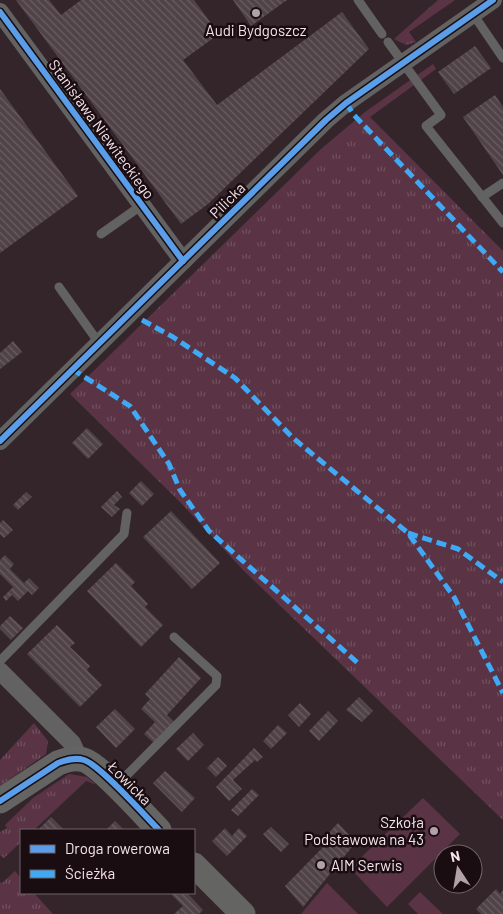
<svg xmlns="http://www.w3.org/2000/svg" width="503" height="914" viewBox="0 0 503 914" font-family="Barlow,sans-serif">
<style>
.grass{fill:url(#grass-tufts)}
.park{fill:#5a3444}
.building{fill:url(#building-back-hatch)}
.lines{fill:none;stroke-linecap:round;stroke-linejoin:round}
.lane{stroke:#616261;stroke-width:9}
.street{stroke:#616261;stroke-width:18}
.secondary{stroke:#646563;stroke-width:25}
.quiet{stroke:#3fa9f5;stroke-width:5;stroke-dasharray:10 5;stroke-linecap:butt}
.cycleway-casing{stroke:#190d12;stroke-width:9}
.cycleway{stroke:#5a9eea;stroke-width:6}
.poi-dot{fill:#b2a1a7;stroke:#190d12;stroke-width:2}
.labels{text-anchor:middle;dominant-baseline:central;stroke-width:5;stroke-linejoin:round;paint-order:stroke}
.poi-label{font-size:15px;fill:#f6e4ea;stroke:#190d12}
.street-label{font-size:15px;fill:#f6e4ea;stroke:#190d12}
</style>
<defs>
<pattern id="grass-tufts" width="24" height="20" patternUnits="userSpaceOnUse" patternTransform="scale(1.25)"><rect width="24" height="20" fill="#5a3444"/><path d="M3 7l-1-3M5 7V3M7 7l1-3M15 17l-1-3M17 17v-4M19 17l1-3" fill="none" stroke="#72515f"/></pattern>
<pattern id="building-back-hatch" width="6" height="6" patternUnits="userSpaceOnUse" patternTransform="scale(1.25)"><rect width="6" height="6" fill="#504348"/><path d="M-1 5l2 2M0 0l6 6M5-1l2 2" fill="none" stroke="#6a5e63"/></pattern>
</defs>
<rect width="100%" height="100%" fill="#34252b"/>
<g class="grass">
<path d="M438 0H455L409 32 416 42 406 45 394 39Z"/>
<path d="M433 64 436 69 370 117 503 251V820L244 571 182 504 70 394 321 149 365 112Z"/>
<path d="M34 723 48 741 46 754 0 786V760Z"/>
<path d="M69 774 87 777 95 784 86 781 34 830H21V842L4 858 0 855V832L7 828 5 825 33 798Z"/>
<path d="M15 871 21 878V893H34L53 914H0V882L2 883Z"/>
</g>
<g class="park">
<path d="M423 798 460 834 387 907 350 868Z"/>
<path d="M327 883 358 914H301Z"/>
<path d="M420 892 443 914H418L408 904Z"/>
</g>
<g class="building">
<path d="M16 0H49L61 15 81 0H194L219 34 183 60 217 105 342 12 369 49 208 204 181 224Z"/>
<path d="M233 0H287L251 26Z"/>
<path d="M475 46 491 68 454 94 438 72Z"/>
<path d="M0 89 78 196 0 253Z"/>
<path d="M495 95 503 107V175L463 117Z"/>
<path d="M13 341 22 352 0 369V353Z"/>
<path d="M87 428 103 444 88 459 72 443Z"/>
<path d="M141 481 154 494 142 506 129 493Z"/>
<path d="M117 491 122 497 114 505 120 509 112 517 101 507Z"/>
<path d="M26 492 32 497 18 510 13 505Z"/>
<path d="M171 511 220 563 192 589 143 537Z"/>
<path d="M3 520 13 530 4 538 0 534V523Z"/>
<path d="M5 555 14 564 10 569 24 583 29 578 39 588 32 595 28 591 18 601 12 595 6 601 3 597 13 587 0 574V560Z"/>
<path d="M116 563 135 582 131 586 148 604 145 607 163 625 141 647 87 591Z"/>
<path d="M10 616 23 628 11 640 0 629V626Z"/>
<path d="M57 625 75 643 70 647 90 666 87 670 102 685 80 707 27 654Z"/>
<path d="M179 657 201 678 167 715 174 722 154 743 144 734 155 722 141 709 150 699 145 694Z"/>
<path d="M359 697 373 711 362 722 346 710Z"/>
<path d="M300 703 311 714 299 727 288 715Z"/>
<path d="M115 709 135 729 116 748 96 727Z"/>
<path d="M328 711 338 721 319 741 309 731Z"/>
<path d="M278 725 287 733 271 749 263 741Z"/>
<path d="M193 733 204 745 188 761 176 749Z"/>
<path d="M254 748 263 757 257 762 255 760 233 780 242 789 229 801 216 787Z"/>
<path d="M218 757 227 766 216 777 207 768Z"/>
<path d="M165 771 195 798 182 812 153 783Z"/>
<path d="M252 789 259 795 238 816 231 810Z"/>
<path d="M51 817 64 830 39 829Z"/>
<path d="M115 821 124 830H106Z"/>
<path d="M338 823 356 842 303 907 285 886 326 844 322 840Z"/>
<path d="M271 827 289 844 281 852 263 834Z"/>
<path d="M225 828 232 836 239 828 247 836 227 856 212 841Z"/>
<path d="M496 889 500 894 503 890V914H481L476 909Z"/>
<path d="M170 893H187L203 910 199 914H174L183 906Z"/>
</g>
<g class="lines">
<g class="lane">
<path d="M358 0 382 34"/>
<path d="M473 14 503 58"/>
<path d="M388 42 441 115 426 126 503 223"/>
<path d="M482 197 503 183"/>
<path d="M101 234 142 205"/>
<path d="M59 287 99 343"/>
<path d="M0 661 124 534 127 513"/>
<path d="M117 785 216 685 217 676 174 637"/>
</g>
<g class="street">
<path d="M0 12 183 261"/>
<path d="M0 441 326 120 346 103 493 0"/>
<path d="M0 671 72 743 79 759"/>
</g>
<g class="secondary">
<path d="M0 801 58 763C66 760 75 757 84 760 100 765 145 816 159 830"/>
<path d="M194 865 243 914"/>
</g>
<g class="quiet">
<path d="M346 103 354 115 503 272"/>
<path d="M142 320 173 337 235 378 293 438 408 533 454 597 503 693"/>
<path d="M72 369 130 406 169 464 180 490 209 531 359 664"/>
<path d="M408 533 458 549 503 582"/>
</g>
<g class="cycleway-casing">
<g id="cycleway">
<path d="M0 12 183 261"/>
<path d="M0 441 326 120 346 103 493 0"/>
<path d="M0 801 58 763C66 760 75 757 84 760 100 765 145 816 159 830"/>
</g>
</g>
<use href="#cycleway" class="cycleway"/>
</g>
<g class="poi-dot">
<circle cx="256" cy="13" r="5"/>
<circle cx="434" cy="831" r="5"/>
<circle cx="321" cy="865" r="5"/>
</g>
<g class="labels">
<g class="poi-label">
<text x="256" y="30">Audi Bydgoszcz</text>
<text x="424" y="822" text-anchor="end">Szkoła<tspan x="424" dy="17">Podstawowa na 43</tspan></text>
<text x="331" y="865" text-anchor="start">AIM Serwis</text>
</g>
<g class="street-label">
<text transform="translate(102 129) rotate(54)">Stanisława Niewiteckiego</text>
<text transform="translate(227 200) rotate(-45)">Pilicka</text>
<text transform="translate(130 783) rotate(45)">Łowicka</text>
</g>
</g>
<rect x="20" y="829" width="175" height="65" fill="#190d12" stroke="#716368"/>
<rect x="30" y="845" width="25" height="8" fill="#5a9eea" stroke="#716368"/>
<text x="65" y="854" font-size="15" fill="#f6e4ea">Droga rowerowa</text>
<rect x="30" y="870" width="25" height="8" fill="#3fa9f5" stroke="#716368"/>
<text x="65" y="879" font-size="15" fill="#f6e4ea">Ścieżka</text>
<g transform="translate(458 869) rotate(348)"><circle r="24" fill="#190d12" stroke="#716368"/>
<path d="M0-4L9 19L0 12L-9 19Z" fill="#b2a1a7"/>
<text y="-8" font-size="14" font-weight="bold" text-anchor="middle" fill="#f6e4ea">N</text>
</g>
</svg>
